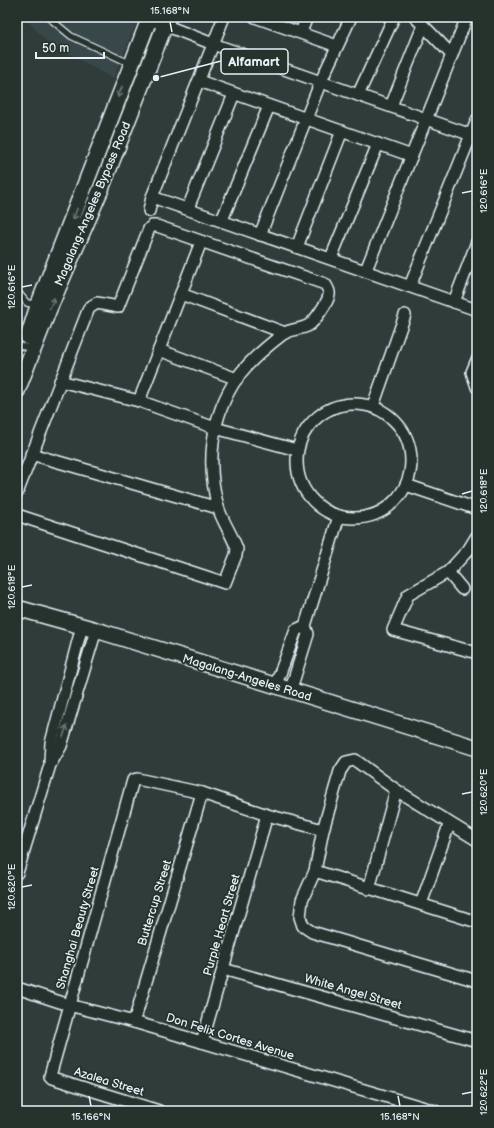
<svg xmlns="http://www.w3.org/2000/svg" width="494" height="1128" viewBox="0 0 494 1128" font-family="'Balsamiq Sans',sans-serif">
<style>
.built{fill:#394649}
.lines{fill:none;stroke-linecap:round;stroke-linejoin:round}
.lane-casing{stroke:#e8f1f8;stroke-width:8}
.street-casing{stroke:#e8f1f8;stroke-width:14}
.secondary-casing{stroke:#e8f1f8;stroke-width:18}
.lane{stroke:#26332d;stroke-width:5.5}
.street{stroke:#26332d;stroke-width:11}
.secondary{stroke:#26332d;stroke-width:15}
.oneway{stroke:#6a7674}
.ticks{fill:none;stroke:#e8f1f8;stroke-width:1.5}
.labels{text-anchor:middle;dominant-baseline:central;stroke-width:3.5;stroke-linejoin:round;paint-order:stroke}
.street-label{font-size:12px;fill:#e8f1f8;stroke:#26332d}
.leader{fill:none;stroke:#e8f1f8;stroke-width:1.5}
.callout-dot{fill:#e8f1f8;stroke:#26332d;stroke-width:1.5}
.callout{fill:#26332d;stroke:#e8f1f8;stroke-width:1.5}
.callout-label{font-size:13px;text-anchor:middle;font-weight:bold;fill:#e8f1f8}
.neatline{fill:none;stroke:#e8f1f8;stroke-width:1.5}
.ticks-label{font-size:10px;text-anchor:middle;fill:#e8f1f8}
</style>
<rect width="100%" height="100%" fill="#2f3c3a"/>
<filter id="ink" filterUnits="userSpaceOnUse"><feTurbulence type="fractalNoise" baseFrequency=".025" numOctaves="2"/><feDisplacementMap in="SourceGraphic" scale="8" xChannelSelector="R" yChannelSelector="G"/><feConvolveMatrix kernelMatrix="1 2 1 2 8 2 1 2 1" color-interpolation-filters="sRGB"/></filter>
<g filter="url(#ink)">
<path class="built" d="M24 17H139L113 79 45 40Z"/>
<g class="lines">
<g class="lane-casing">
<g id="lane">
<path d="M48 17 71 36 131 64"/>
<path d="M17 291 27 303 37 305"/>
<path d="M17 345 25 347"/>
</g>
</g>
<g class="street-casing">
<g id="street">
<path d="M255 17 337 46"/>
<path d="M415 17 452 55"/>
<path d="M149 19 213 44 477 137"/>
<path d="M301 32 307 17"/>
<path d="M199 81 412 156"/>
<path d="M358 95 394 17"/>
<path d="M391 106 423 26"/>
<path d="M152 197 477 310"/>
<path d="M188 208 234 94"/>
<path d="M149 211 152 197 224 17"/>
<path d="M222 220 269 106"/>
<path d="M260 235 321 81 351 17"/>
<path d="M297 247 342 131"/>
<path d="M331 258 378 144"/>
<path d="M366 270 467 17"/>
<path d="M410 286 477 120"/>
<path d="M181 294 285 333"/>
<path d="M454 302 477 242"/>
<path d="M159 350 237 379"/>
<path d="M477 360 472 372 477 387"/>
<path d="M60 381 139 401 215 428 297 450"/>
<path d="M139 401 201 242"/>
<circle cx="354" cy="461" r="57"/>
<path d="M373 406 405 315"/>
<path d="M31 454 218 508"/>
<path d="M406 485 477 509"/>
<path d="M17 493 89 308 97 303 118 307 149 229 152 226H157L325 284C327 287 330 291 329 295 328 302 314 322 309 325 301 330 290 329 283 334 266 347 249 361 237 378 211 416 206 463 218 507 222 521 232 534 237 549L236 555 225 583 17 515"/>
<path d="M477 536 469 549 448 572 408 595 393 630 477 653"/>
<path d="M448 572 462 589"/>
<path d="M275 687 296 630 305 626"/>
<path d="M290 692 308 634 305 626 339 516"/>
<path d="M50 762 51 743 82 626"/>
<path d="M477 840 396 790 355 760 346 762 340 771 323 830 315 871 302 900 300 917 303 926 312 932 477 981"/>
<path d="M315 871 477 922"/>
<path d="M17 873 50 765 61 746 96 630"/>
<path d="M369 889 396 790"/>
<path d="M421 904 449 825"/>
<path d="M223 969 477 1041"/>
<path d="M17 988 69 1005 134 1022 435 1111"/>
<path d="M134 1022 202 793"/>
<path d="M202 1042 267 815"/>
<path d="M159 1111 52 1078 50 1076 133 780 137 779 202 793 267 815 323 830"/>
</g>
</g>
<g class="secondary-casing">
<g id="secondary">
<path d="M28 337 38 306 150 17"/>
<path d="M17 391 49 309 101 189 168 17"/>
<path d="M17 608 96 630 477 748"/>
</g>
</g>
<use href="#lane" class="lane"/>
<use href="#street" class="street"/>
<use href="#secondary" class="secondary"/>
</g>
<defs><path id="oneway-shaft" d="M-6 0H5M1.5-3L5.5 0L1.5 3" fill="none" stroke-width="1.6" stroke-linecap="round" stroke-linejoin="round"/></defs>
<g class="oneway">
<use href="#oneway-shaft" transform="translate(120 92) rotate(111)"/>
<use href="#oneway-shaft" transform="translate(75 214) rotate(111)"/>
<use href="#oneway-shaft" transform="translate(52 303) rotate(-67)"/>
<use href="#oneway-shaft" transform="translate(65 731) rotate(-72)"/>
</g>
</g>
<path class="ticks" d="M170 22 172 32M462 193 472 191M22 287 32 285M462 494 472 491M22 587 32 585M462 794 472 792M22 887 32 885M462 1094 472 1092M89 1096 91 1106M398 1096 400 1106"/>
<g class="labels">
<g class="street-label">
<text transform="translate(93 204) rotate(-67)">Magalang-Angeles Bypass Road</text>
<text transform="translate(247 678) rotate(17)">Magalang-Angeles Road</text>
<text transform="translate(155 903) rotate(-73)">Buttercup Street</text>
<text transform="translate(222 925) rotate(-74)">Purple Heart Street</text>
<text transform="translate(78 928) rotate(-74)">Shanghai Beauty Street</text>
<text transform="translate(353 992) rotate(16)">White Angel Street</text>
<text transform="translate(230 1037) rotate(17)">Don Felix Cortes Avenue</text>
<text transform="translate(109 1082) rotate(17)">Azalea Street</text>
</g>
</g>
<path class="leader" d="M156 78L221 61"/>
<circle class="callout-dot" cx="156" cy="78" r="4"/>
<rect class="callout" x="221" y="49" width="67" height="25" rx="4"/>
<g class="callout-label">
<text x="254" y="66">Alfamart</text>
</g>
<rect width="494" height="1128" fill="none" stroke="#26332d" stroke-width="44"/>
<path d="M36 52v6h68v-6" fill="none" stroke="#e8f1f8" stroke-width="2"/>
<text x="42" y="52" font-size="12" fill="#e8f1f8" stroke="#26332d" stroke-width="3" paint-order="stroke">50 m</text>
<rect x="22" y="22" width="450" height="1084" class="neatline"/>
<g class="ticks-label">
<text x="170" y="14">15.168°N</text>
<text transform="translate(483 191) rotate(-90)" y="4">120.616°E</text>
<text transform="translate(11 287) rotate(-90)" y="4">120.616°E</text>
<text transform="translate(483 491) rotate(-90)" y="4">120.618°E</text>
<text transform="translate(11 587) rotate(-90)" y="4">120.618°E</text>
<text transform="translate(483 792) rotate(-90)" y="4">120.620°E</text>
<text transform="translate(11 887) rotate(-90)" y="4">120.620°E</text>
<text transform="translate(483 1092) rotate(-90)" y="4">120.622°E</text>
<text x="91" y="1120">15.166°N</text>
<text x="400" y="1120">15.168°N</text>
</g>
</svg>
